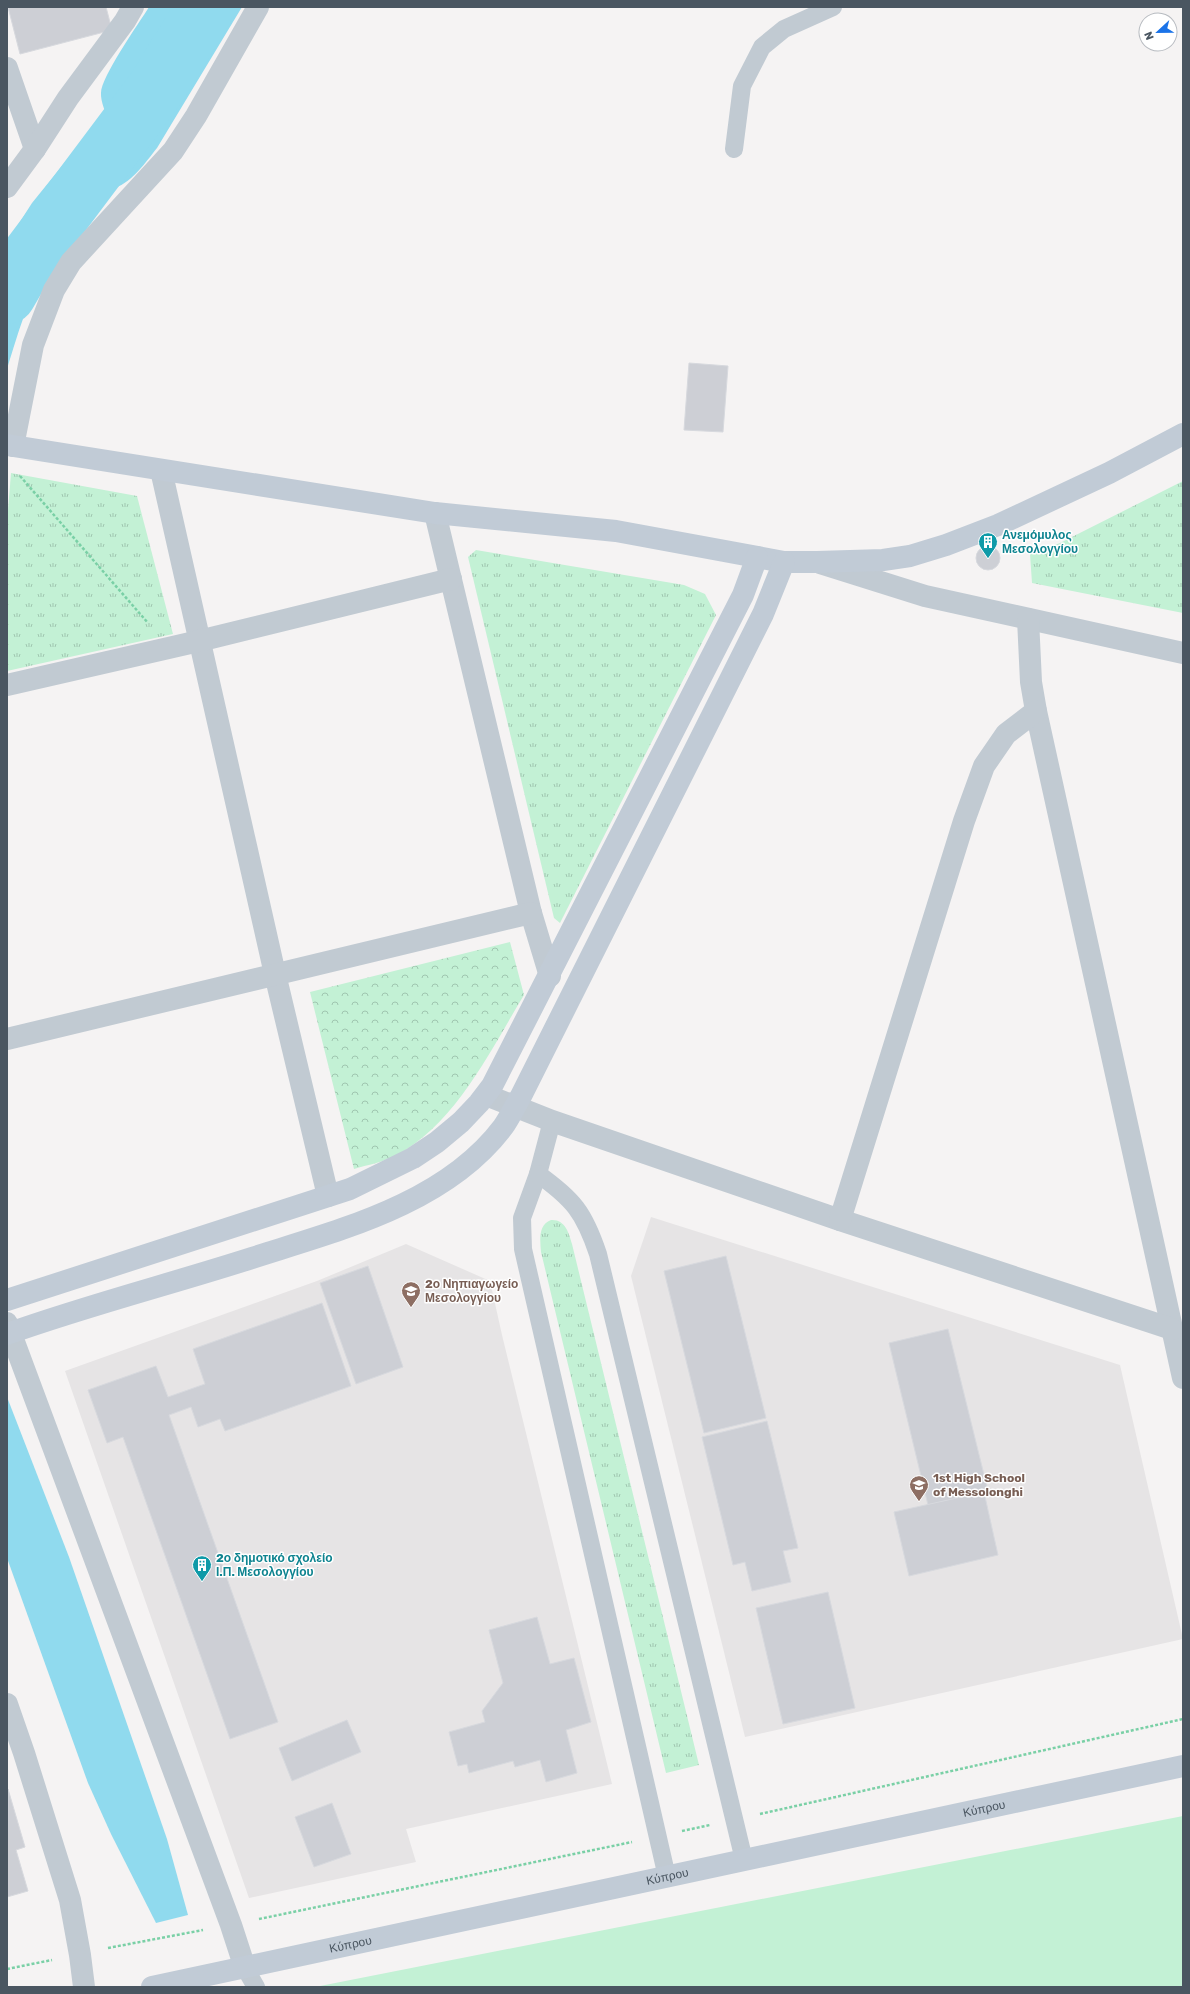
<svg xmlns="http://www.w3.org/2000/svg" width="1190" height="1994" viewBox="0 0 1190 1994" font-family="Rubik,sans-serif">
<style>
.education{fill:#e6e4e5}
.grass{fill:url(#grass-tufts)}
.park{fill:url(#park-crowns)}
.pitch{fill:#c3f1d5}
.water{fill:#90daee}
.lines{fill:none;stroke-linecap:round;stroke-linejoin:round}
.river{stroke:#90daee;stroke-width:58}
.building{fill:#cdcfd5;stroke:#d7d9de}
.path{stroke:#7ad0a6;stroke-width:2.5;stroke-dasharray:3 2;stroke-linecap:butt}
.lane{stroke:#c1cad2;stroke-width:18}
.street{stroke:#c1cad2;stroke-width:22}
.secondary{stroke:#c1cbd6;stroke-width:22}
.labels{text-anchor:middle;dominant-baseline:central;stroke-width:3;stroke-linejoin:round;paint-order:stroke}
.culture-label{font-size:12px;font-weight:bold;fill:#0d838f;stroke:#fff;text-anchor:start}
.education-label{font-size:12px;font-weight:bold;fill:#785e54;stroke:#fff;text-anchor:start}
.street-label{font-size:12px;fill:#4a5661;stroke:#fff}
</style>
<defs>
<pattern id="grass-tufts" width="24" height="20" patternUnits="userSpaceOnUse"><rect width="24" height="20" fill="#c3f1d5"/><path d="M3 7l-1-3M5 7V3M7 7l1-3M15 17l-1-3M17 17v-4M19 17l1-3" fill="none" stroke="#a0c6b0"/></pattern>
<pattern id="park-crowns" width="20" height="18" patternUnits="userSpaceOnUse"><rect width="20" height="18" fill="#c3f1d5"/><path d="M2 6a3 3 0 1 1 6 0M12 15a3 3 0 1 1 6 0" fill="none" stroke="#a0c6b0"/></pattern>
</defs>
<rect width="100%" height="100%" fill="#f5f3f3"/>
<g class="education">
<path d="M651 1217 1120 1365 1183 1639 745 1737 631 1276Z"/>
<path d="M406 1244 490 1281 502 1335 612 1784 406 1829 416 1862 249 1898 65 1371 317 1281Z"/>
</g>
<g class="grass">
<path d="M11 473 137 496 173 634 7 671V523Z"/>
<path d="M1183 481V613L1032 583 1030 554 1060 543Z"/>
<path d="M476 550 684 585 705 594 716 615 560 923 554 918 468 557Z"/>
<path d="M551 1220C565 1219 569 1233 572 1244L699 1765 666 1773 541 1252C540 1240 538 1225 551 1220Z"/>
</g>
<path class="park" d="M510 942 524 995C490 1051 456 1123 397 1155 384 1162 367 1165 354 1169L310 992Z"/>
<path class="pitch" d="M1183 1816V1987H315Z"/>
<g class="water">
<path d="M149 7H242L157 148C145 163 133 181 115 188L108 173 127 152C120 138 100 110 101 93 101 77 139 23 149 7Z"/>
<path d="M104 125 119 147 86 172 97 185 103 183 109 192C100 215 68 237 53 259 29 292 19 331 7 369V242L32 203 70 156 77 164 100 153 91 137 99 127Z"/>
<path d="M7 1397 69 1557 167 1839 188 1915 156 1923 111 1834 88 1783 7 1558Z"/>
</g>
<g class="lines">
<path class="river" d="M7 295 28 259 157 87 206 7"/>
</g>
<g class="building">
<path d="M8 7H106L112 30 20 54Z"/>
<path d="M689 363 728 366 723 432 684 430Z"/>
<circle cx="988" cy="558" r="12"/>
<path d="M726 1256 766 1418 704 1433 664 1271Z"/>
<path d="M368 1266 403 1367 356 1384 320 1283Z"/>
<path d="M322 1303 351 1386 225 1431 220 1419 198 1427 191 1407 169 1415 278 1722 230 1739 123 1437 107 1443 88 1390 156 1366 168 1397 205 1384 193 1349Z"/>
<path d="M948 1329 988 1491 928 1505 889 1343Z"/>
<path d="M767 1421 798 1548 783 1551 791 1582 752 1591 745 1562 733 1565 702 1437Z"/>
<path d="M984 1492 998 1555 909 1576 894 1512Z"/>
<path d="M828 1592 855 1708 783 1724 756 1608Z"/>
<path d="M537 1617 550 1664 574 1658 591 1722 566 1730 577 1773 546 1782 540 1760 515 1767 513 1761 469 1773 467 1764 458 1766 449 1732 485 1722 482 1711 503 1683 489 1630Z"/>
<path d="M347 1720 361 1752 292 1781 279 1748Z"/>
<path d="M8 1789 25 1847 16 1850 28 1891 7 1897Z"/>
<path d="M332 1803 351 1854 314 1867 295 1817Z"/>
</g>
<g class="lines">
<g class="path">
<path d="M20 476 148 623"/>
<path d="M760 1814 1183 1719"/>
<path d="M682 1831 710 1825"/>
<path d="M259 1919 632 1842"/>
<path d="M108 1948 203 1930"/>
<path d="M7 1969 52 1960"/>
</g>
<g class="lane">
<path d="M734 149 742 86 762 47 784 29 833 7"/>
<path d="M552 1121 538 1174 522 1218 523 1249 667 1877"/>
<path d="M538 1174C573 1199 584 1212 598 1254L744 1860"/>
<path d="M245 1968 256 1987"/>
</g>
<g class="street">
<path d="M7 68 35 149"/>
<path d="M7 187 35 149 68 98 125 21 133 7"/>
<path d="M13 446 33 345 54 290 71 262 173 151 196 116 258 7"/>
<path d="M161 470 275 974 328 1196"/>
<path d="M435 513 531 913 550 976"/>
<path d="M820 563 925 596 1183 653"/>
<path d="M1028 619 1031 682 1036 711 1183 1378"/>
<path d="M7 685 199 641 451 579"/>
<path d="M7 1039 531 913"/>
<path d="M486 1095 552 1121 840 1220 1172 1329"/>
<path d="M840 1220 964 821 984 766 1006 734 1036 711"/>
<path d="M7 1323 231 1925 245 1968"/>
<path d="M7 1704 24 1753 70 1900 80 1955 84 1987"/>
</g>
<g class="secondary">
<path d="M7 445 435 513 616 531 784 562H817L883 560 910 556 946 545 998 525 1109 473 1183 434"/>
<path d="M7 1300 350 1189 413 1158 437 1142 461 1122 479 1103 492 1086 743 595 757 557"/>
<path d="M7 1334C88 1305 171 1284 252 1258 339 1230 445 1204 503 1127 510 1117 515 1106 521 1096L763 614 784 562"/>
<path id="s1" d="M152 1987 1183 1766"/>
</g>
</g>
<defs>
<g id="building-pin" transform="scale(1)"><path d="M0 17L-7.5 6A9.5 9.5 0 1 1 7.5 6Z" fill="#0f9aa8" stroke="#fff"/><path d="M-4-6H4V6H1V3H-1V6H-4ZM-2.5-4.3h1.7v1.8h-1.7ZM.8-4.3h1.7v1.8H.8ZM-2.5-1h1.7V.8h-1.7ZM.8-1h1.7V.8H.8Z" fill="#fff"/></g>
<g id="school-pin" transform="scale(1)"><path d="M0 17L-7.5 6A9.5 9.5 0 1 1 7.5 6Z" fill="#8d6e63" stroke="#fff"/><path d="M0-5L7-2L0 1L-7-2ZM-4 1L0 2.5L4 1V4Q0 6-4 4Z" fill="#fff"/></g>
</defs>
<g fill-rule="evenodd">
<use href="#building-pin" x="988" y="542"/>
<use href="#school-pin" x="411" y="1291"/>
<use href="#school-pin" x="919" y="1485"/>
<use href="#building-pin" x="202" y="1565"/>
</g>
<g class="labels">
<g class="culture-label">
<text x="1002" y="535">Ανεμόμυλος<tspan x="1002" dy="14">Μεσολογγίου</tspan></text>
<text x="216" y="1558">2ο δημοτικό σχολείο<tspan x="216" dy="14">Ι.Π. Μεσολογγίου</tspan></text>
</g>
<g class="education-label">
<text x="425" y="1284">2ο Νηπιαγωγείο<tspan x="425" dy="14">Μεσολογγίου</tspan></text>
<text x="933" y="1478">1st High School<tspan x="933" dy="14">of Messolonghi</tspan></text>
</g>
<g class="street-label">
<text stroke="none"><textPath href="#s1" startOffset="851">Κύπρου</textPath></text>
<text stroke="none"><textPath href="#s1" startOffset="527">Κύπρου</textPath></text>
<text stroke="none"><textPath href="#s1" startOffset="203">Κύπρου</textPath></text>
</g>
</g>
<rect width="1190" height="1994" fill="none" stroke="#4a5661" stroke-width="16"/>
<g transform="translate(1158 32) rotate(248)"><circle r="19" fill="#ffffff" stroke="#b7bbc0"/>
<path d="M0-3L7 15L0 10L-7 15Z" fill="#1a73e8"/>
<text y="-6" font-size="11" font-weight="bold" text-anchor="middle" fill="#4a5661">N</text>
</g>
</svg>
